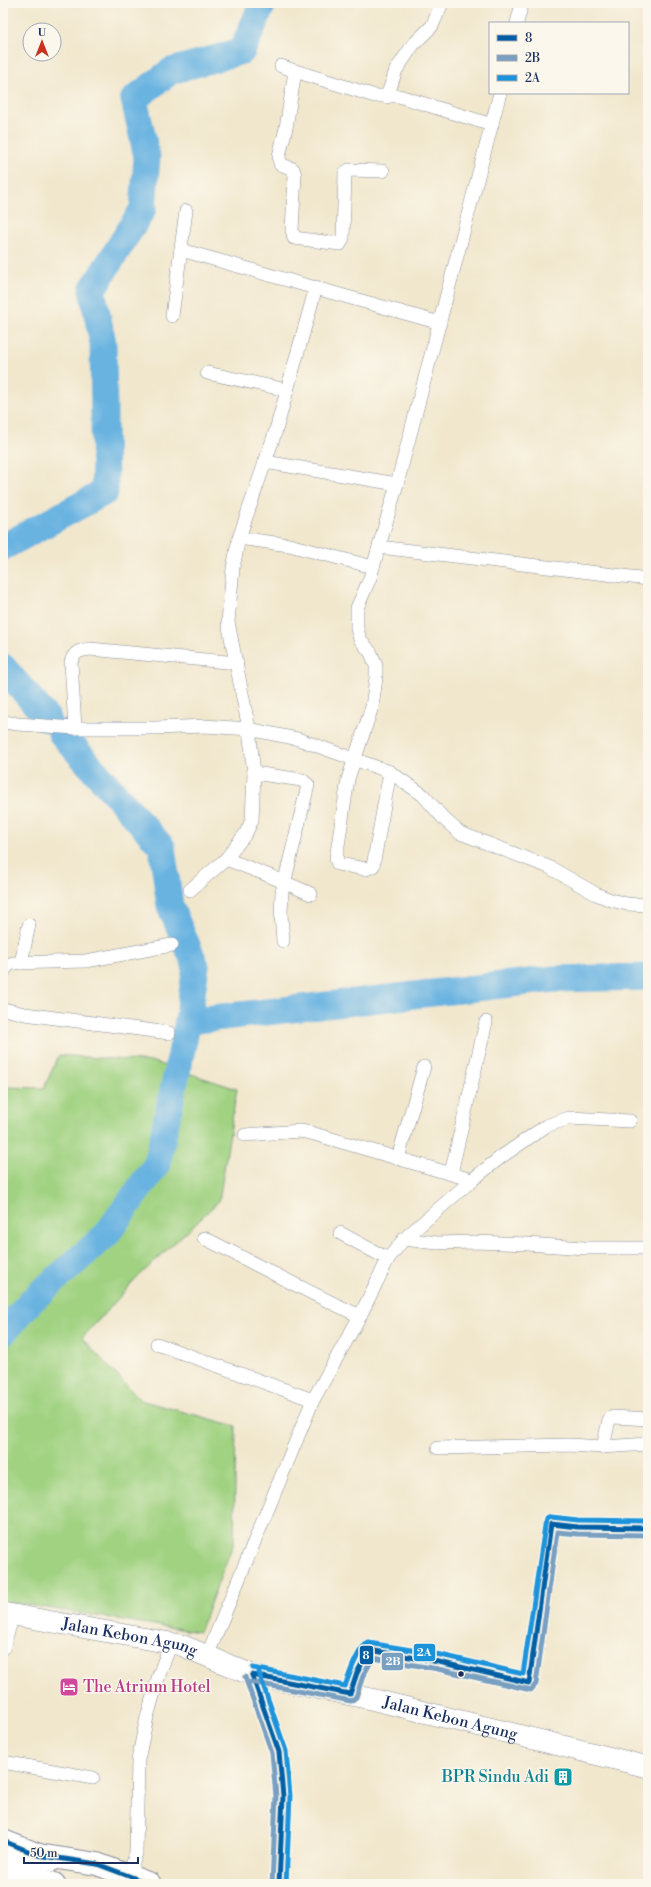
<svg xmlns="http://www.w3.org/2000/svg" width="651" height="1887" viewBox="0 0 651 1887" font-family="'Libre Bodoni',serif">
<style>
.green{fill:#a0d281;stroke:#5e8070}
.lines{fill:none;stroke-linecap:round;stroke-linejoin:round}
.river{stroke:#69b3e1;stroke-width:27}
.minor-casing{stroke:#868b96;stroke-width:14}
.tertiary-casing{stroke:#868b96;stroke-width:18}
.primary-casing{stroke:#868b96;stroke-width:22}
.trunk-casing{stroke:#868b96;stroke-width:24}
.minor{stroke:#fff;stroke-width:13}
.tertiary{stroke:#fff;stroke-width:16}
.primary{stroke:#fff;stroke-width:21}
.trunk{stroke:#fff;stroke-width:22}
.bus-1-casing{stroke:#fbf7ec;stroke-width:8}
.bus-2-casing{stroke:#fbf7ec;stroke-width:8}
.bus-3-casing{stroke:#fbf7ec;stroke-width:8}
.bus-1{stroke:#005ea5;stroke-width:5}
.bus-2{stroke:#799fc1;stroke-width:5}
.bus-3{stroke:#1a93db;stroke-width:5}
.bus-dot{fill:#1b2f5e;stroke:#fbf7ec;stroke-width:1.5}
.labels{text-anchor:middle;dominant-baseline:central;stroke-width:3;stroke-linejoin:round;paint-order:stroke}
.street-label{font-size:16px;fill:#1b2f5e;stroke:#fbf7ec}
.hotel-label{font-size:16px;fill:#b23c85;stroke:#fbf7ec;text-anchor:start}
.culture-label{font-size:16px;fill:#0d838f;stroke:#fbf7ec;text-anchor:end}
.line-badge{stroke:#fbf7ec;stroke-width:1.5}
.badge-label{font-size:11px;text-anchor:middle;font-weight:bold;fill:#fff}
</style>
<rect width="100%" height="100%" fill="#fbf7ec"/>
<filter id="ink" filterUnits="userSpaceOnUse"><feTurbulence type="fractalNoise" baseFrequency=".025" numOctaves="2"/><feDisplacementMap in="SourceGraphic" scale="8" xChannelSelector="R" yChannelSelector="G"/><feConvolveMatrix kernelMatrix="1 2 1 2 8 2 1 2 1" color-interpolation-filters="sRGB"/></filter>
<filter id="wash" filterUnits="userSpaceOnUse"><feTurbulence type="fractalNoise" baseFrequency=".012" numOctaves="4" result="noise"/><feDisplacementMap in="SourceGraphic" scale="16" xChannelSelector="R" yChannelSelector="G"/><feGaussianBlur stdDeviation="0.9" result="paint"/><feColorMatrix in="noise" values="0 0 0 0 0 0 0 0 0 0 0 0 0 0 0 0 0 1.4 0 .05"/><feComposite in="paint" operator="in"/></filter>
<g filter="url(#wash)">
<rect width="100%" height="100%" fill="#f1e7cd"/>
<path class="green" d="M59 1055 154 1062 237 1089 219 1201 138 1277 82 1338 140 1400 236 1426 234 1542 199 1632 3 1601V1087L44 1088Z"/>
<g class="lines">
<g class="river">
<path d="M3 547 105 492 103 343 92 290 143 209 147 157 134 99 171 71 242 51 263 3"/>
<path d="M3 667 48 719"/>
<path d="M61 733 162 847 170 906 196 966 188 1021"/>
<path d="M3 1333 31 1301 106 1235 157 1164 188 1021 554 979 648 977"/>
</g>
</g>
</g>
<g filter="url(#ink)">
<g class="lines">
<g class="minor-casing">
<g id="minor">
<path d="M517 23 522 3"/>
<path d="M281 66 295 71 375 96H399L492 125"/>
<path d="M295 71 286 128 279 156 280 164 293 169 295 175 292 230 294 238 340 244 343 238 345 173 349 170 383 171"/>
<path d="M387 97 396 70 413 45 432 26 442 3"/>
<path d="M181 250 440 323"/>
<path d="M172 316 186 211"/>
<path d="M207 373 287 390"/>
<path d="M265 462 397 484"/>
<path d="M239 538 289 545 373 567"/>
<path d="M379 547 648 579"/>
<path d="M3 722 18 724 75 728H156L205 726 249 729 298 739 390 772 423 795 444 819 460 833 549 867 596 894 611 900 627 904 648 905"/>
<path d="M75 728 71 662C74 652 80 650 90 649L237 663"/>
<path d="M390 772 373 866 366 869 338 864 336 859 348 779 372 707 376 678V666L371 653 360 639 357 629V608L370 578 397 484 500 93"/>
<path d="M254 773 302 780 308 785 282 892 281 914 283 941"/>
<path d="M226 859 270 876 311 894"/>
<path d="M190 890 226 859 246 833 252 820 254 773 249 729 228 622 233 568 239 538 276 430 316 287"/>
<path d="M21 963 29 925"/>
<path d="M3 973 7 966 13 963 86 961 172 945"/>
<path d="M3 1009 25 1014 169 1033"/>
<path d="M245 1135 300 1131 311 1133 472 1180"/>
<path d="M398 1158 424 1067"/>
<path d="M451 1173 486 1022"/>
<path d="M340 1233 388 1259"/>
<path d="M204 1238C256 1264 307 1292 360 1316"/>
<path d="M404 1239 437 1243 475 1242 527 1244 585 1248H648"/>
<path d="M157 1344 313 1400"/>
<path d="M603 1447 609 1420 613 1417 648 1419"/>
<path d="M438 1448 569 1445 603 1447 648 1444"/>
<path d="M3 1648 13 1615"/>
<path d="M207 1656 313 1400 360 1316 388 1259 404 1239 472 1180 501 1157 546 1126 569 1118 630 1121"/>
<path d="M3 1762 93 1778"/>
<path d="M129 1876 136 1853 138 1760 147 1717 159 1675 171 1643"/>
</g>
</g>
<g class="tertiary-casing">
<g id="tertiary">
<path d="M252 1675 279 1752 283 1796 279 1884"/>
<path d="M3 1880 13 1884"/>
</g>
</g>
<g class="primary-casing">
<g id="primary">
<path id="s1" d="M3 1613 181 1645 252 1675 371 1699 648 1767"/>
</g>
</g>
<g class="trunk-casing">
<g id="trunk">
<path d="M3 1841 52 1860"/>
<path d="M38 1855 97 1864 150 1884"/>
<path d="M3 1864 54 1884"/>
</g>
</g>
<use href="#minor" class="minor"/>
<use href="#tertiary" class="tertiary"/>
<use href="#primary" class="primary"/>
<use href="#trunk" class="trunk"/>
<g class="bus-1-casing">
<g id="bus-1">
<path d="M252 1675 350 1694 357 1673 369 1650 439 1662 529 1683 551 1524 578 1527 648 1528"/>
<path d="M252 1675 279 1752 283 1796 279 1884"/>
<path d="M3 1841 38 1855 97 1864 150 1884"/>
</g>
</g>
<g class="bus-2-casing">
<g id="bus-2">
<path d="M245 1677 272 1753 276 1796 272 1884"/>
<path d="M251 1682 351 1701 356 1697 363 1676 373 1658 438 1669 531 1690 536 1684 557 1532 578 1534 648 1535"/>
</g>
</g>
<g class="bus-3-casing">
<g id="bus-3">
<path d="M253 1668 345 1686C349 1676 358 1646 369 1643L441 1655 523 1674 546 1519 551 1517 578 1520 648 1521"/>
<path d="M259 1673 286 1751 290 1796 286 1884"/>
</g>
</g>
<use href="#bus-1" class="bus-1"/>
<use href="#bus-2" class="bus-2"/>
<use href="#bus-3" class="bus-3"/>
</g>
</g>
<defs>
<g id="hotel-square" transform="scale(1)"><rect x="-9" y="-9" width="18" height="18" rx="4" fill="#d1479c" stroke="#fbf7ec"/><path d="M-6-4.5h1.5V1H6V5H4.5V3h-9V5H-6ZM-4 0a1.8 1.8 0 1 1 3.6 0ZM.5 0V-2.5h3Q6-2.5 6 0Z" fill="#fff"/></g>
<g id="building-square" transform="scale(1)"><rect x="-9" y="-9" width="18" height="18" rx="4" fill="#0f9aa8" stroke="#fbf7ec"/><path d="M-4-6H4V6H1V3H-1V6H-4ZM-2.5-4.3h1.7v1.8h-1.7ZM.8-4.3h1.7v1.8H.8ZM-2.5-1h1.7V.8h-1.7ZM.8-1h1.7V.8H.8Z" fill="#fff"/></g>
</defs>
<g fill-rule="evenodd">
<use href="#hotel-square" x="69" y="1687"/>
<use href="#building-square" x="563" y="1777"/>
</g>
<circle class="bus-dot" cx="461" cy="1674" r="3.5"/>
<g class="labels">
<g class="street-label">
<text stroke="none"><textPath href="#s1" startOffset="129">Jalan Kebon Agung</textPath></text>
<text stroke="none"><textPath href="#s1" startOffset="461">Jalan Kebon Agung</textPath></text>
</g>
<g class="hotel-label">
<text x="83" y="1687">The Atrium Hotel</text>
</g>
<g class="culture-label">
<text x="549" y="1777">BPR Sindu Adi</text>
</g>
</g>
<g class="line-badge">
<rect x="413" y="1643" width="23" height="19" rx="4" fill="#1a93db"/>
<rect x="359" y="1645" width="15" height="20" rx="4" fill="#005ea5"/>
<rect x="381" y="1652" width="23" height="19" rx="4" fill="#799fc1"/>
</g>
<g class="badge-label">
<text x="424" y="1656">2A</text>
<text x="366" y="1659">8</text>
<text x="393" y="1665">2B</text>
</g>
<rect width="651" height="1887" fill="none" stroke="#fbf7ec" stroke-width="16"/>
<rect x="489" y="22" width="140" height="72" fill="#fbf7ec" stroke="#a1a7b3"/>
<rect x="497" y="35" width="20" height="6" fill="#005ea5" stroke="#a1a7b3"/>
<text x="525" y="42" font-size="12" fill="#1b2f5e">8</text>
<rect x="497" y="55" width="20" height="6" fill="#799fc1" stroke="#a1a7b3"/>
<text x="525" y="62" font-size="12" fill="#1b2f5e">2B</text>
<rect x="497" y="75" width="20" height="6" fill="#1a93db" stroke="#a1a7b3"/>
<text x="525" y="82" font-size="12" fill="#1b2f5e">2A</text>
<g transform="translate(42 42)"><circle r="19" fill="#fbf7ec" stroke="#a1a7b3"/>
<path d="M0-3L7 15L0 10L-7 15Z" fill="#c8321e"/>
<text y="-6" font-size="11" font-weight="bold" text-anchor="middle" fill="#1b2f5e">U</text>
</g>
<path d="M24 1857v6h114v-6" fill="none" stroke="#1b2f5e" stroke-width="2"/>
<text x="30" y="1857" font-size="12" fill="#1b2f5e" stroke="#fbf7ec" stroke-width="3" paint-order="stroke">50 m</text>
</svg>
